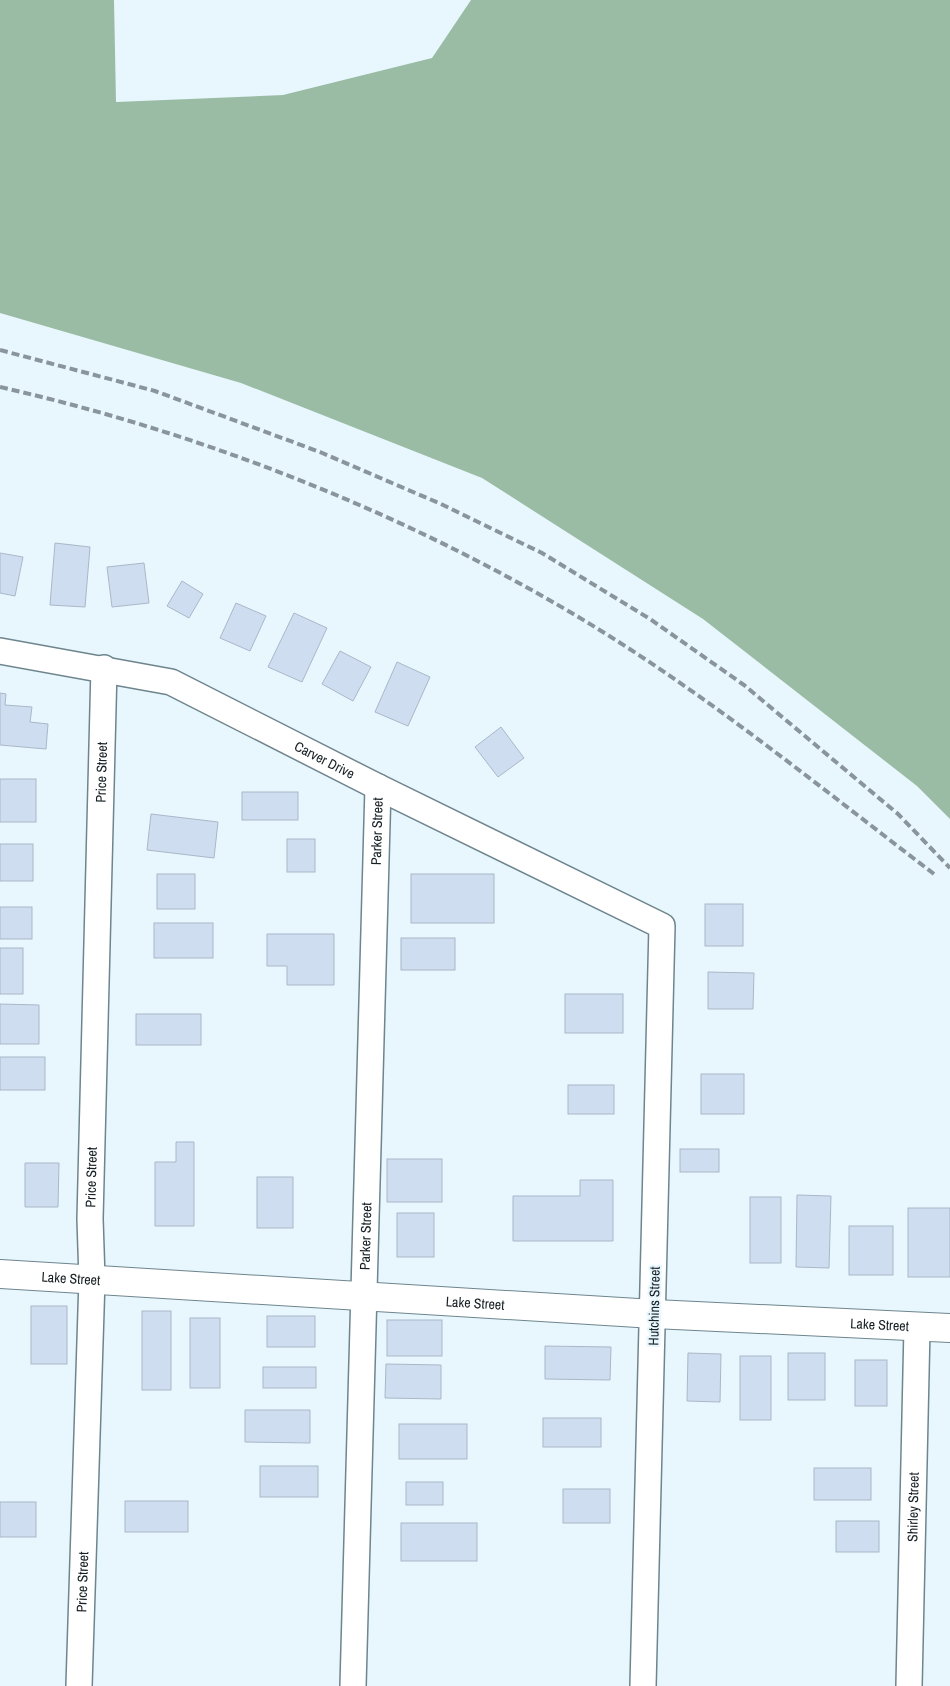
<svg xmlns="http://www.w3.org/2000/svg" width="950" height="1686" viewBox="0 0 950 1686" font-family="'Archivo Narrow',sans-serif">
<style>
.forest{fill:#9abca5}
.building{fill:#cfddf0;stroke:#a9b7c9}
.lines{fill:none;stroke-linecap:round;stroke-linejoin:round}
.street-casing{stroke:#6e858e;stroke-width:28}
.secondary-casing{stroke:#6e858e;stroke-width:30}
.street{stroke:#fff;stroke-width:25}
.secondary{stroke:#fff;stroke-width:28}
.rail{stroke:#89959a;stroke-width:4;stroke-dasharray:8 4;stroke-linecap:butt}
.labels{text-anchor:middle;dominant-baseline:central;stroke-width:4.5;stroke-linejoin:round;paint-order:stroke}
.street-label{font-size:14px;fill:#161f23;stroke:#e8f7fd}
</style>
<rect width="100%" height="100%" fill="#e8f7fd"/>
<path class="forest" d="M0 0H114L116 102 283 95 432 58 471 0H950V819L917 786 703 619 482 478 241 383 0 313Z"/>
<g class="building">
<path d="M55 543 90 547 85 607 50 605Z"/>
<path d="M0 553 23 557 15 596 0 593Z"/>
<path d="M144 563 149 603 112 607 107 567Z"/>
<path d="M182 581 203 594 189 618 167 606Z"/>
<path d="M236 603 266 616 250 651 220 638Z"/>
<path d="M294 613 327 628 302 682 268 667Z"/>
<path d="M340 651 371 667 353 701 322 684Z"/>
<path d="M397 662 430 677 408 726 375 712Z"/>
<path d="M0 693 6 694 5 705 32 707 30 722 48 724 46 749 0 745Z"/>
<path d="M501 727 524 758 498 777 475 747Z"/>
<rect x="0" y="779" width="36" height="43"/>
<rect x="242" y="792" width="56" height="28"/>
<path d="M151 814 218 822 214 858 147 850Z"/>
<rect x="287" y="839" width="28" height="33"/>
<rect x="0" y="844" width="33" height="37"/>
<rect x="157" y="874" width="38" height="35"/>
<rect x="411" y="874" width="83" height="49"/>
<rect x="705" y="904" width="38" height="42"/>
<rect x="0" y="907" width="32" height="32"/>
<rect x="154" y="923" width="59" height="35"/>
<path d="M267 934H334V985H287V966H267Z"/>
<rect x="401" y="938" width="54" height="32"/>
<rect x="0" y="948" width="23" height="46"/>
<path d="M708 972 754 973 753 1009H708Z"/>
<rect x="565" y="994" width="58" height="39"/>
<path d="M0 1004 39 1005V1044H0Z"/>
<rect x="136" y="1014" width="65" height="31"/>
<rect x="0" y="1057" width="45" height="33"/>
<rect x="701" y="1074" width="43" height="40"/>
<rect x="568" y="1085" width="46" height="29"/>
<path d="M176 1142H194V1226H155V1162H176Z"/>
<rect x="680" y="1149" width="39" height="23"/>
<rect x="387" y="1159" width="55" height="43"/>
<path d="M25 1163H59L58 1207H25Z"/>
<rect x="257" y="1177" width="36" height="51"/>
<path d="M580 1180H613V1241H513V1196H580Z"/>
<path d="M797 1195 831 1196 829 1268 796 1267Z"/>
<rect x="750" y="1197" width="31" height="66"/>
<rect x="908" y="1208" width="42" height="69"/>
<rect x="397" y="1213" width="37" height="44"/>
<rect x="849" y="1226" width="44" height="49"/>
<rect x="31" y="1306" width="36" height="58"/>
<rect x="142" y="1311" width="29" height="79"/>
<rect x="267" y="1316" width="48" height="31"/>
<rect x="190" y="1318" width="30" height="70"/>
<rect x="387" y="1320" width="55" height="36"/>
<path d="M545 1346 611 1347 610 1380 545 1379Z"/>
<path d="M688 1353 721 1354 720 1402 687 1401Z"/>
<rect x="788" y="1353" width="37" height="47"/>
<rect x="740" y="1356" width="31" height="64"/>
<rect x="855" y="1360" width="32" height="46"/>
<path d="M386 1364 441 1365V1399L385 1398Z"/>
<rect x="263" y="1367" width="53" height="21"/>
<path d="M245 1410H310V1443L245 1442Z"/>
<rect x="543" y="1418" width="58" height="29"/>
<rect x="399" y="1424" width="68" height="35"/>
<rect x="260" y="1466" width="58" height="31"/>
<rect x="814" y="1468" width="57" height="32"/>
<rect x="406" y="1482" width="37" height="23"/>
<rect x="563" y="1489" width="47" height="34"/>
<rect x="125" y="1501" width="63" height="31"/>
<rect x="0" y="1502" width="36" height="35"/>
<rect x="836" y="1521" width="43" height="31"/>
<rect x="401" y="1523" width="76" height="38"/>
</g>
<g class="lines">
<g class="street-casing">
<g id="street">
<path id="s1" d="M0 651 171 682 378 787 662 926 643 1686"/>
<path id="s2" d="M79 1686 92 1279 90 1219 104 668"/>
<path id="s3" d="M353 1686 378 787"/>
<path id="s4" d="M909 1686 917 1328"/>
</g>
</g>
<g class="secondary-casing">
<g id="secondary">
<path id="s5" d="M0 1274 654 1314 950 1328"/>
</g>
</g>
<use href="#street" class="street"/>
<use href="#secondary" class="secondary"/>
<g class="rail">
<path d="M0 350 155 391 320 452 441 504 542 553 650 619 744 685 898 814 950 868"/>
<path d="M0 387C198 432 395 509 570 612 699 688 816 784 934 874"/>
</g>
</g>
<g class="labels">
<g class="street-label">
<text stroke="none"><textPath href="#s1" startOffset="346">Carver Drive</textPath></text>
<text stroke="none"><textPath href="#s2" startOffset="914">Price Street</textPath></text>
<text stroke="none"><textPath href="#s3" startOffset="855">Parker Street</textPath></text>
<text stroke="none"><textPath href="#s2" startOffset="509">Price Street</textPath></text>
<text stroke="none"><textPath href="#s3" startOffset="450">Parker Street</textPath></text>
<text stroke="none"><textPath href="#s5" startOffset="71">Lake Street</textPath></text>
<text stroke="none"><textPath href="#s5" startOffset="476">Lake Street</textPath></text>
<text transform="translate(654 1306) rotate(-89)">Hutchins Street</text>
<text stroke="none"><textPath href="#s5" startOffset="881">Lake Street</textPath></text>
<text stroke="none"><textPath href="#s4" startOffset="179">Shirley Street</textPath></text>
<text stroke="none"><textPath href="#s2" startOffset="104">Price Street</textPath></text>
</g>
</g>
</svg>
